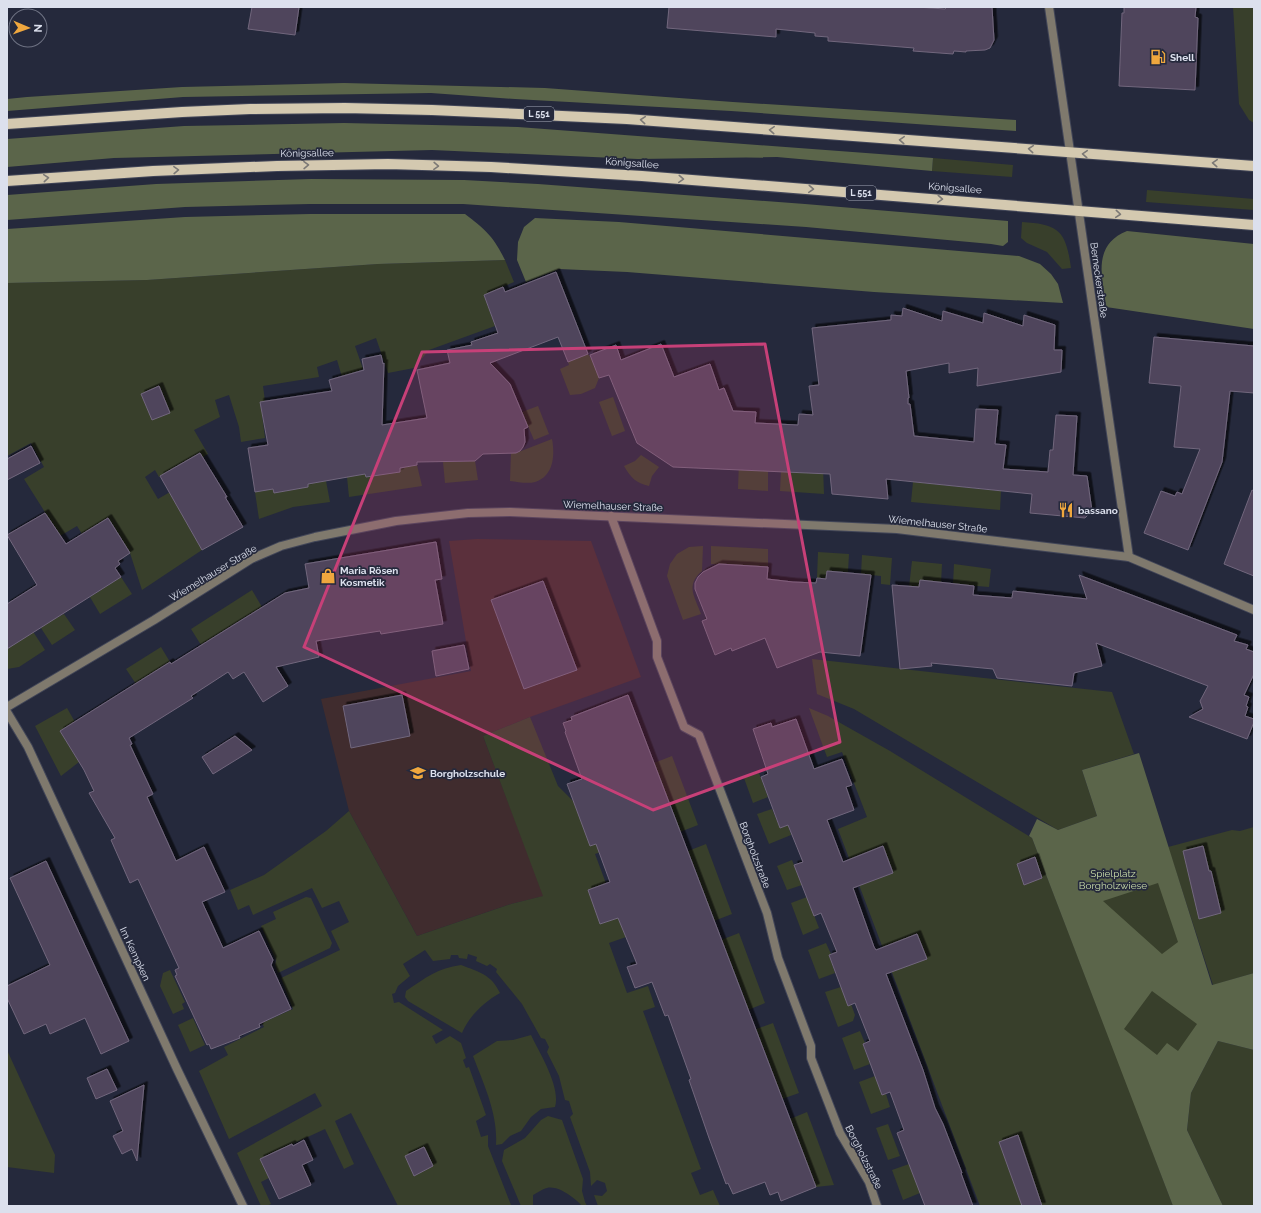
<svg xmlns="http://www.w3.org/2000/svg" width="1261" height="1213" viewBox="0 0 1261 1213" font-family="Raleway,sans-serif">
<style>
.education{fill:#402c2e}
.green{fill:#383f2b}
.forest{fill:#5b654a;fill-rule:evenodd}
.building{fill:#50445c;stroke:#71677d;filter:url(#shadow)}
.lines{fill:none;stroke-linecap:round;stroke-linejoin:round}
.minor-casing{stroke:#424658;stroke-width:10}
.primary-casing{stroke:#424658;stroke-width:12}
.minor{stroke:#7f796d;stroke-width:8}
.primary{stroke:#d4c9b0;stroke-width:10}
.oneway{stroke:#7c7976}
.marked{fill:#c74078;fill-opacity:0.2;stroke:#c74078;stroke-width:3;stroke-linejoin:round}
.labels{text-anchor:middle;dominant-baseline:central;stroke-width:3.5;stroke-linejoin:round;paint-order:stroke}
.shield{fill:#25293c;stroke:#a5a9b8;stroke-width:1}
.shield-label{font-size:9px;font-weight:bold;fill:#dce0ed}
.poi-label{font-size:10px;font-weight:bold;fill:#dce0ed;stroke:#25293c;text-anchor:start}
.street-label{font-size:10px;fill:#dce0ed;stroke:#25293c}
.park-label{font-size:10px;fill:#cbdeaa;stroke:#25293c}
</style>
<defs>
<filter id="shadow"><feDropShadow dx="3.5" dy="-3.5" stdDeviation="0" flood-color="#0009"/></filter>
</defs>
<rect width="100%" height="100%" fill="#25293c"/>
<path class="education" d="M477 539 591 541 641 677 530 717 483 736 544 896 511 904 417 936 349 811 321 699 471 671 449 541Z"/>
<g class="green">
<path d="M1233 7H1254V123L1249 120 1239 104Z"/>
<path d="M933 158 1013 165 1012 177 932 171Z"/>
<path d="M1147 190 1254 199V210L1146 202Z"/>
<path d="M1022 222C1060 224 1066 232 1071 268L1062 269 1047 252 1027 243 1021 238Z"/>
<path d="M505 260 514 282 484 295 495 326 429 350 414 368 388 373 376 338 355 346 363 369 342 377 337 360 317 367 319 377 263 386 265 401 262 415 265 438 241 442 239 427 229 395 215 400 220 417 194 430 208 454 181 470 178 466 159 477 155 470 145 477 158 499 170 492 202 550 142 590 130 553 108 518 82 534 77 526 60 536 24 479 44 467 31 443 7 456V283L147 280 378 264Z"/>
<path d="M588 354 592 360 599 378 595 388 581 394 570 395 560 369 569 365 568 362Z"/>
<path d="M613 397 625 431 612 436 599 402Z"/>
<path d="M538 406 549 434 534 440 522 412Z"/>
<path d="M552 439C555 455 554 476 535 482 528 484 518 482 510 481L511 453H516Z"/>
<path d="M641 455 659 467 652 476 649 486C636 483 631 478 624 466L635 461Z"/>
<path d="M475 461 478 480 445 483 443 462Z"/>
<path d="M739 461 768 471V491L738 489Z"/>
<path d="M417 465 422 486 349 497 347 477 365 474 366 477 400 472V468Z"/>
<path d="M823 466 824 494 780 491 781 471Z"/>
<path d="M326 481 330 502 293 507 259 519 255 492 273 489 274 493 308 487V484Z"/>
<path d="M913 482 1001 491 1000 510 911 502Z"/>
<path d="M703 546 702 571C685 585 695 597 701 614L683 620 667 576 670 564 677 554 689 547Z"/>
<path d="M711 546 768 549V567L711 564Z"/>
<path d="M818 552 849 554 848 572 827 571 826 579 817 578Z"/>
<path d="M862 555 892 558 890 585 881 584V576L861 574Z"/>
<path d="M912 561 942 564 941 583 920 580 919 588 909 587Z"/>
<path d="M954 564 991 569 989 587 953 584Z"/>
<path d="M121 577 132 594 100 614 90 597Z"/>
<path d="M252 590 262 607 201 645 191 629Z"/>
<path d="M64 614 75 630 52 645 41 628 42 627 40 624 54 616 56 618Z"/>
<path d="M32 630 45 650 19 667 7 669V639L12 646 20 641 18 638Z"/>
<path d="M161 647 170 662 136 684 126 669Z"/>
<path d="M812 659 1112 692 1134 754 1082 770 1097 816 1058 830 854 709 817 694Z"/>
<path d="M67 708 75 722 60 731 79 762 61 776 35 726Z"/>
<path d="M809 708 828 716 890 751 1032 838 1108 1035 1098 817 1135 757 1214 997 1141 1121 1173 1206H980L838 829 867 817 842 752 827 757Z"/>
<path d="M530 717 558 786 618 846 595 854 626 937 609 943 627 993 648 986 655 1007 643 1011 701 1169 691 1173 700 1195 713 1190 720 1206H598L594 1195 602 1196 607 1191 605 1183 597 1180 591 1186 590 1172 570 1117 573 1114 569 1101 565 1100 559 1076 547 1052 549 1047 545 1039 541 1038 522 1004 496 972 497 969 490 964 487 966 476 961 477 957 468 954 467 959 459 958 458 955H451L450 959 433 961 425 950 403 964 410 976 398 986 395 993 392 994 394 1003 399 1002 443 1030 432 1036 436 1044 450 1036 461 1043 466 1058 463 1060 466 1068 469 1067 486 1115 476 1121 481 1137 488 1135V1146L511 1205 509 1206H398L351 1113 335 1121 354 1164 344 1169 325 1129 260 1159 269 1178 261 1182 271 1204 266 1206H261L237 1153 322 1106 315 1093 229 1139 199 1071 228 1055 224 1047 264 1027 262 1023 293 1009 281 978 340 950 331 931 349 922 339 901 322 908 312 888 253 915 249 905 238 910 230 890 264 875 326 831 349 811 417 936 511 904 543 896 483 736Z"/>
<path d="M672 756 698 825 680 832 654 763Z"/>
<path d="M759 773 768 797 753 803 744 778Z"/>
<path d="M772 809 780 828 788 825 791 835 769 844 757 814Z"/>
<path d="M1254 827V973L1213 985 1168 847 1232 830 1240 831Z"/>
<path d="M706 844 732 914 714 921 695 868H694L688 851Z"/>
<path d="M792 860 802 885 787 890 777 866Z"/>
<path d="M306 897 311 898 332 943 330 948 278 973 275 965 276 960 261 926 276 919 273 912Z"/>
<path d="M807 897 819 928 803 935 791 903Z"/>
<path d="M739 933 765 1003 748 1010 742 991 721 940Z"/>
<path d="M826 943 831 954 829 955 835 973 819 979 808 950Z"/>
<path d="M461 965C479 972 491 974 500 993 484 1002 469 1016 462 1033L408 1001 405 997 406 991C425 978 438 968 461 965Z"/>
<path d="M170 970 185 1002 182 1004 184 1009 173 1014 160 986 163 973Z"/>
<path d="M841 987 848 1006 851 1004 855 1015 853 1021 838 1027 825 992Z"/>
<path d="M193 1018 205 1045 190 1052 178 1025Z"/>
<path d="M773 1023 799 1093 782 1099 763 1046H762L756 1029Z"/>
<path d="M860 1031 865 1043 863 1045 870 1064 854 1070 842 1038Z"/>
<path d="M531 1035C540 1054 561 1087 555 1107L541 1109 531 1117 521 1131 510 1136 502 1144 496 1145C498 1114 484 1085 473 1056L497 1041 513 1040Z"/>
<path d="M1218 1041 1254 1050V1206H1223L1187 1130 1191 1093Z"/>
<path d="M7 1050 55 1155 54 1173 7 1167Z"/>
<path d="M875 1076 882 1095 886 1094 890 1107 871 1114 859 1082Z"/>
<path d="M807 1112 834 1185 816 1187 790 1119Z"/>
<path d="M548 1116 562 1120 583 1179 582 1191 585 1202 587 1206H582C575 1198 558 1185 547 1188 542 1189 537 1193 533 1195V1206H521L502 1161 504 1150 525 1138 541 1120Z"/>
<path d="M888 1124 900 1156 888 1160 876 1128Z"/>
<path d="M909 1164 920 1193 903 1200 892 1170Z"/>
</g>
<g class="forest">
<path d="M344 83 545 88 733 102 1016 120V131L731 111 515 99 431 93 183 97 7 111V99L27 97 182 87Z"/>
<path d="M344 123 518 127 933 158 932 171 777 157 638 159 432 150 114 158 7 167V139L184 126Z"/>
<path d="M311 179 464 180 538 184 805 204 1008 221V242L1003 246 991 244 806 227 463 204H310L185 207 7 220V195L156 184Z"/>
<path d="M310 214H465C486 230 493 236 505 260L378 264 147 280 7 283V229L185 217Z"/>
<path d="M535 218 619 222 1019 256 1040 264 1051 274 1058 284 1063 303 874 292 627 272 559 269 526 282 517 260 518 242 524 227Z"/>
<path d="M1127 231 1254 244V329L1106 307C1102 277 1092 245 1127 231Z"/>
<path d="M1139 753 1212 985 1254 973V1050L1218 1041 1191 1093 1187 1130 1223 1206H1173L1032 838 1029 836 1037 819 1058 830 1097 816 1082 770ZM1158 883 1178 942 1162 954 1103 901ZM1152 991 1197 1024 1178 1051 1167 1043 1157 1055 1124 1029Z"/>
</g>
<g class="building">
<path d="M252 7H299L295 35 248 29Z"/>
<path d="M669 7H917L945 9 947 7H992L994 40 990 48 985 50 966 51V52L954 51 953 54 913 51 914 48 828 41V37L815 36V33L776 29V37L667 28Z"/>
<path d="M1124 7H1196L1195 17 1198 18 1195 90 1119 86 1122 13H1124Z"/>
<path d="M556 272 588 354 568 362 558 337 490 363 510 384 528 427 524 429 525 442 523 447 520 451 516 453 483 454 475 461 417 462V465L400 468V472L366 477 365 474 308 484V487L274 493 273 489 255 492 248 448 268 445 260 402 332 391 329 380 364 370 362 359 381 355 383 364 384 363 382 425 427 418 417 370 450 363 447 350 472 345 471 342 498 333 484 295 503 287 505 292Z"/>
<path d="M903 308 942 321 943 311 983 323 984 313 1023 326 1024 315 1055 325 1054 350H1062L1061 372 977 386 978 368 949 373V363L906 371 909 398H908V404H910L914 436 974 442 976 409 998 410 995 444 1006 445 1003 469 1048 472 1050 450H1053L1056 415 1077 416 1073 475 1087 476 1092 511 1085 518 1030 513 1032 494 886 479 888 499 832 494 830 474 673 467 637 443 609 375 599 378 590 355 616 345 621 360 661 344 674 377 710 364 719 390 724 388 733 411 756 412 755 423 798 425 799 414 813 415 809 386 819 385 812 328 891 320V315L902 316Z"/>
<path d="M1154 337 1254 346V393L1230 391 1222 462 1188 550 1144 533 1161 491 1175 496 1177 492 1182 494 1200 449 1174 447 1181 386 1149 383Z"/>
<path d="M159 386 170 413 152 420 141 394Z"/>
<path d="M31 446 40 463 7 480V459Z"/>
<path d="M200 453 227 497H225L243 527 202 550 160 476Z"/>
<path d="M1252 490 1254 491V576L1224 564Z"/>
<path d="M45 513 66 544 108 518 130 553 118 561 120 564 115 568 121 577 7 649V604L37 585 7 535Z"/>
<path d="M436 542 442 579 435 580 443 624 381 634 380 631 316 641 319 657 276 667 288 686 263 702 244 672 233 679 228 672 191 696 193 698 129 738 132 744 130 745 153 794 147 797 176 861 204 847 225 892 202 902 223 948 259 931 273 960 271 965 291 1009 259 1024 260 1027 239 1036 240 1038 211 1049 209 1044 207 1045 175 976 177 975 175 970 179 968 138 879 130 883 111 840 115 838 89 793 94 791 84 770 60 731 170 662 171 664 285 593 309 588 305 564Z"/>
<path d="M719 564 768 567 767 579 793 582 816 583 817 578 826 579 827 571 871 575 860 656 820 652 777 668 765 638 732 651 731 648 715 655 702 621 707 619 695 589V583L698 577 703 572Z"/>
<path d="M1079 575 1237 635 1234 641 1248 645 1246 649 1254 652V674L1244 695 1249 697 1246 706 1248 707 1245 716 1254 719V722L1247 739 1189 717 1203 709 1200 701 1208 686 1096 643 1102 666 1074 673 1072 686 997 678 993 669 931 663 932 666 900 669 892 585 919 587 920 580 974 586 973 595 1012 598 1013 591 1087 599Z"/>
<path d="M543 581 577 670 524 689 491 600Z"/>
<path d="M464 645 469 669 436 676 432 651Z"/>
<path d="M402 695 410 736 351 748 343 706Z"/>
<path d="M628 695 816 1187 781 1201 778 1192 770 1195 765 1182 733 1194 728 1183 726 1184 709 1138 689 1080 691 1079 668 1015 665 1016 652 982 635 988 627 967 637 964 618 918 600 924 588 890 610 882 596 844 590 846 567 784 582 779 565 732 566 731 563 723 572 720 571 717Z"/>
<path d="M796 719 814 769 842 759 852 785 846 787 854 810 827 820 843 862 883 846 893 873 853 888 874 947 876 950 917 934 927 959 886 974 923 1070 935 1108 943 1124 962 1173H961L962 1176 973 1206H925L897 1133 904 1130 890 1092 882 1095 863 1044 870 1041 855 1003 848 1006 829 955 837 952 821 913 814 916 794 865 803 862 788 825 780 828 761 777 768 774 753 729 771 723 772 727Z"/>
<path d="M235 736 252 750 213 774 202 757Z"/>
<path d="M1203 846 1209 871H1211L1221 913 1199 919 1183 851Z"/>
<path d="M1035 857 1042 878 1024 885 1017 864Z"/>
<path d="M46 861 129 1041 101 1054 85 1018 50 1034 46 1024 24 1034 7 998V986L50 965 10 878Z"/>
<path d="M107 1069 117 1090 96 1099 87 1078Z"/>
<path d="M144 1085 139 1139 137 1161 132 1149 122 1154 113 1136 123 1131 110 1101Z"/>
<path d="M1018 1135 1042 1206H1022L999 1142Z"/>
<path d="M304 1140 313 1160 302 1165 311 1185 279 1199 260 1159 292 1144 293 1146Z"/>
<path d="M424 1147 433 1166 414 1176 405 1156Z"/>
</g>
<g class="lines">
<g class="minor-casing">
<g id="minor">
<path d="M1049 7 1129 557"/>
<path d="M611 516 657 641V657L684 727 699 735 767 913 778 958 811 1046V1058L840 1133 869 1182 877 1206"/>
<path d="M7 707 154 620 251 559 281 546 315 537 396 521 468 513 510 512 897 529 1129 557 1254 610"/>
<path d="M7 712 28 747 177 1069 229 1177 243 1206"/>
</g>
</g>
<g class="primary-casing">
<g id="primary">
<path d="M7 124 182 112 250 109 345 108 432 110 627 119 1254 166"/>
<path d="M7 181 153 171 277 166 388 164 491 167 642 176 1254 225"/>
</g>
</g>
<use href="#minor" class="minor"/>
<use href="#primary" class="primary"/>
</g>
<defs><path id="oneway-chevron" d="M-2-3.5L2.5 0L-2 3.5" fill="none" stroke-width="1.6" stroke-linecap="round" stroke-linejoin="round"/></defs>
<g class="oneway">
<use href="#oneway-chevron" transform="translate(643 120) rotate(-175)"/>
<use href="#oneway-chevron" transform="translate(772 130) rotate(-176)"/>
<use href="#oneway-chevron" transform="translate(902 140) rotate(-176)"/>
<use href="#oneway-chevron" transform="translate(1031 149) rotate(-175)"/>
<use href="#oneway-chevron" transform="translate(1085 154) rotate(-176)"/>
<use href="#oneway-chevron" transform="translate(1215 163) rotate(-176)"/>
<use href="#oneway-chevron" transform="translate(306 165) rotate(-1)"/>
<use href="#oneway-chevron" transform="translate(436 166) rotate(2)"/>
<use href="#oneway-chevron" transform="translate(176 170) rotate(-2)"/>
<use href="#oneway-chevron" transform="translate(46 178) rotate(-5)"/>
<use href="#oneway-chevron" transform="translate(681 179) rotate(4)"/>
<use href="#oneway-chevron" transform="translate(811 189) rotate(4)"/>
<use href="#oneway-chevron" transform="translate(940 199) rotate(4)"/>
<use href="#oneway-chevron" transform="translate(1118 214) rotate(5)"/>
</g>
<path class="marked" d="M765 344 840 742 653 810 304 647 422 352Z"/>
<defs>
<g id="fuel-bare" transform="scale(1.2)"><path d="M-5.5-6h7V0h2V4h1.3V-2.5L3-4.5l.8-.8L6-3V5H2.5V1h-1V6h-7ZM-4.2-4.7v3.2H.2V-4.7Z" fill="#efa73e" stroke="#25293c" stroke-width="2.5" paint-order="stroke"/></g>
<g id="restaurant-bare" transform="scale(1.2)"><path d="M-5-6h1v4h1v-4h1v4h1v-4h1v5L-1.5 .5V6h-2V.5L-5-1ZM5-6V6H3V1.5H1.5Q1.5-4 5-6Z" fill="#efa73e" stroke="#25293c" stroke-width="2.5" paint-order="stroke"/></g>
<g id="shop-bare" transform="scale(1.2)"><path d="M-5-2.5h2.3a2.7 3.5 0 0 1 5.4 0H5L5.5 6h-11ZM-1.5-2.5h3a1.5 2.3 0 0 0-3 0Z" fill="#efa73e" stroke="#25293c" stroke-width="2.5" paint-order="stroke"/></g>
<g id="school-bare" transform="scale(1.2)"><path d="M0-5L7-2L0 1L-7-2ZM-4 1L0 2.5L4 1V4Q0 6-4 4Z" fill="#efa73e" stroke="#25293c" stroke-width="2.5" paint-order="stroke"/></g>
</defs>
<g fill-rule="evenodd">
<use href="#fuel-bare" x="1158" y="57"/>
<use href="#restaurant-bare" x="1066" y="510"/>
<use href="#shop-bare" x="328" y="576"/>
<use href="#school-bare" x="418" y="773"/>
</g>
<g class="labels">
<g class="shield">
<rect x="524" y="107" width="30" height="14" rx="3"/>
<rect x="846" y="186" width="30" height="14" rx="3"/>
</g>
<g class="shield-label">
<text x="539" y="114">L 551</text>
<text x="861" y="193">L 551</text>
</g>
<g class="poi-label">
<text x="1170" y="57">Shell</text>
<text x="1078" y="510">bassano</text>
<text x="340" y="570">Maria Rösen<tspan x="340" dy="12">Kosmetik</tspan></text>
<text x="430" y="773">Borgholzschule</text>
</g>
<g class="street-label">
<text transform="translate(307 153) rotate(-1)">Königsallee</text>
<text transform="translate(632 163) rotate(4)">Königsallee</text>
<text transform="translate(955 188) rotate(4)">Königsallee</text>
<text transform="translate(1099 280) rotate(82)">Berneckerstraße</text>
<text transform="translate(613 506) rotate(2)">Wiemelhauser Straße</text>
<text transform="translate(938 524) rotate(6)">Wiemelhauser Straße</text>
<text transform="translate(213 573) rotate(-31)">Wiemelhauser Straße</text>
<text transform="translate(755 855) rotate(69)">Borgholzstraße</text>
<text transform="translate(135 954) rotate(65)">Im Kempken</text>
<text transform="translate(864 1157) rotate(63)">Borgholzstraße</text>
</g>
<g class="park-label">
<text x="1113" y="873">Spielplatz<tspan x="1113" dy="12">Borgholzwiese</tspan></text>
</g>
</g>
<rect width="1261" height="1213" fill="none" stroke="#dce0ed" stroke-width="16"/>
<g transform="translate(28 28) rotate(92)"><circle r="19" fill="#25293c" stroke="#6e7283"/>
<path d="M0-3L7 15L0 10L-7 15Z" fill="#efa73e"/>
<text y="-6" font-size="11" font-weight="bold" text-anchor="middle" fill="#dce0ed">N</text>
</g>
</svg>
